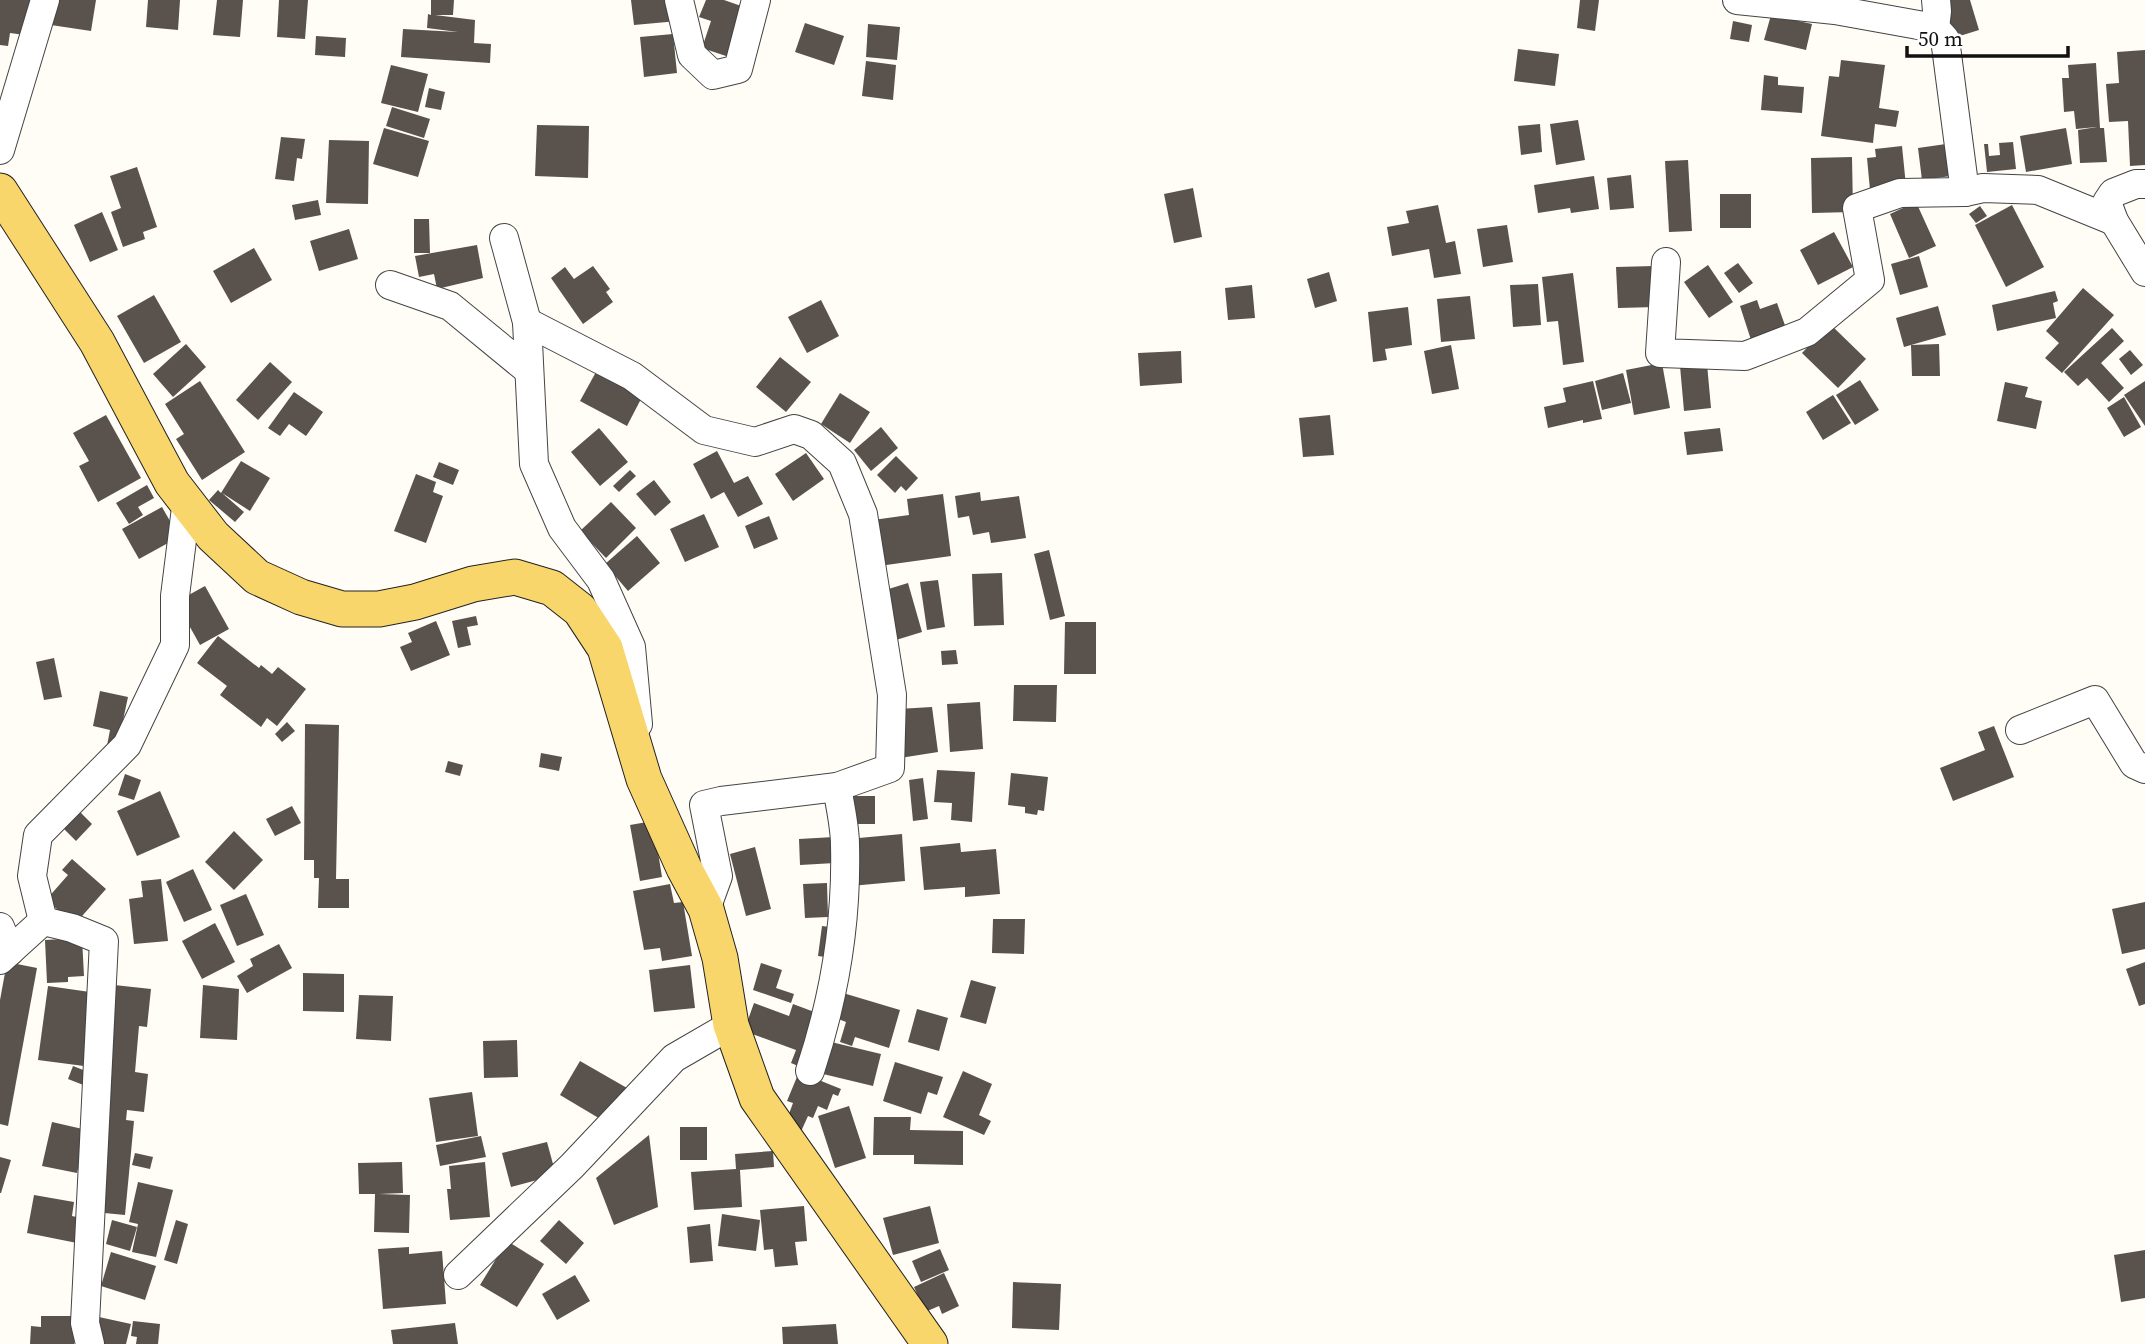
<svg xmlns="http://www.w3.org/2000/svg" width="2145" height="1344" viewBox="0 0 2145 1344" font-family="'Source Serif 4',serif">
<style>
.building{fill:#5a524d}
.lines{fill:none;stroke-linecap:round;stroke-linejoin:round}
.minor-casing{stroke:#444;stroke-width:30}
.major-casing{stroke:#222;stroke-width:37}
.minor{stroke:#fff;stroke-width:28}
.major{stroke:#f9d66b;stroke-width:35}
</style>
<rect width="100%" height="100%" fill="#fffdf5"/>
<g class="building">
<path d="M0 0H31L25 35 10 33 8 46 0 45Z"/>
<path d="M55 0H96L91 31 51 25Z"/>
<path d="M148 0H180L178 30 146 27Z"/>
<path d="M217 0H243L240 37 213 35Z"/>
<path d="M279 0H308L305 39 277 37Z"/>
<path d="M431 0H454L453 15H435L475 20 474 43 491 44 490 63 401 57 403 29 458 32 427 28 428 14 431 15Z"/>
<path d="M631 0H675L678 21 634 25Z"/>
<path d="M706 0H724L747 8 729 57 702 48 711 21 699 17Z"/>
<path d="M1580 0H1599L1595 31 1577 28Z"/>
<path d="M1940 0H1970L1979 30 1950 39Z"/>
<path d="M1771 15 1812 24 1806 50 1764 40Z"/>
<path d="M1733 21 1752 25 1749 42 1730 39Z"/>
<path d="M805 23 844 36 834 65 795 52Z"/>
<path d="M868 24 900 27 897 60 866 57Z"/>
<path d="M673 34 677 73 644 77 640 37Z"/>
<path d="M316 36 346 38 345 57 315 55Z"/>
<path d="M1518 49 1559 54 1555 86 1514 81Z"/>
<path d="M2145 50V165L2130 166 2128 121 2109 122 2106 84 2119 83 2117 52Z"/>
<path d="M1841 60 1885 65 1879 108 1899 111 1896 127 1875 124 1873 143 1821 136 1829 76 1839 77Z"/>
<path d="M866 61 896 65 893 100 862 96Z"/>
<path d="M2096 63 2100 128H2104L2107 162 2080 163 2078 130 2097 127 2076 129 2074 111 2064 112 2062 78H2069L2068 65Z"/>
<path d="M391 65 428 74 418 112 381 103Z"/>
<path d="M1764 75 1778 77V85L1804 87 1802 113 1761 110Z"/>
<path d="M429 88 445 92 441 110 425 107Z"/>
<path d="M392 107 430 119 424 138 386 126Z"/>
<path d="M1578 120 1585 160 1556 165 1550 124Z"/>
<path d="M1540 124 1542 152 1521 155 1518 126Z"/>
<path d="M537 125 589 126 588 178 535 176Z"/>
<path d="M384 128 429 141 418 177 373 164Z"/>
<path d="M2066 128 2072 164 2026 172 2020 136Z"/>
<path d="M281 137 305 139 302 159 297 158 294 181 275 179Z"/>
<path d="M329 140 369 141 368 204 326 203Z"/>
<path d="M2013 142 2016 169 1987 172 1984 144H1988L1989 156 2000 155 1999 143Z"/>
<path d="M1953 143 1958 175 1922 180 1918 148Z"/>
<path d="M1902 146 1906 186 1870 190 1867 158 1876 157 1875 149Z"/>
<path d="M1852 157 1853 212 1812 213 1811 158Z"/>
<path d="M1688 160 1692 231 1669 232 1665 161Z"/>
<path d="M137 167 157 227 143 232 145 239 123 247 111 212 121 208 110 176Z"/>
<path d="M1631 175 1634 208 1610 210 1607 178Z"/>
<path d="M1594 176 1599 209 1571 213 1570 208 1538 213 1534 185Z"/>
<path d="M1193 188 1202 237 1174 243 1164 194Z"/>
<rect x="1720" y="194" width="31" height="34"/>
<path d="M318 200 321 215 295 220 292 205Z"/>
<path d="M1916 202 1936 246 1909 258 1890 214Z"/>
<path d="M1438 205 1446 243 1455 241 1461 274 1434 278 1429 249 1392 256 1387 227 1409 223 1406 211Z"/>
<path d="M2012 205 2044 267 2006 287 1975 225Z"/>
<path d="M1980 206 1987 216 1976 223 1969 214Z"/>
<path d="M102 212 118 250 90 262 74 225Z"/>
<path d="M414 219H429L430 253H414Z"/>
<path d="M1507 225 1513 262 1483 267 1477 229Z"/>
<path d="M349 229 358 259 319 271 310 241Z"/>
<path d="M1834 232 1853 267 1818 285 1800 250Z"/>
<path d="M477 245 483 278 437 289 434 274 419 277 415 256Z"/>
<path d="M254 248 272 280 231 303 213 271Z"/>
<path d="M1919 256 1928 287 1900 295 1891 264Z"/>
<path d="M1738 263 1753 283 1739 293 1724 273Z"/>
<path d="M1708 265 1733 302 1709 318 1684 282Z"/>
<path d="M593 266 610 289 606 292 613 302 583 324 551 278 565 267 574 279Z"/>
<path d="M1654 266 1656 307 1618 308 1616 267Z"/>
<path d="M1329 272 1337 301 1315 308 1307 279Z"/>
<path d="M1573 273 1584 362 1563 365 1558 321 1547 322 1542 277Z"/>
<path d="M1538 284 1541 325 1513 327 1510 285Z"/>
<path d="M1252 285 1255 318 1228 320 1225 288Z"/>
<path d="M2083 288 2114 315 2062 373 2045 358 2059 343 2046 331Z"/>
<path d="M2055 291 2058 301 2053 303 2056 318 1997 331 1992 305Z"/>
<path d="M154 295 181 342 144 363 117 316Z"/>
<path d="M1470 296 1475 339 1441 342 1437 299Z"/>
<path d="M821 300 839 336 807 353 788 317Z"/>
<path d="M1757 300 1760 309 1777 303 1787 331 1752 343 1740 306Z"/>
<path d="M1938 306 1946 335 1911 345 1939 344 1940 376H1912L1911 345 1904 347 1896 318Z"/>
<path d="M1408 307 1412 345 1385 349 1387 360 1373 362 1368 312Z"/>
<path d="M1830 324 1866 359 1838 388 1802 353Z"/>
<path d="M2112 328 2124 341 2101 363 2124 388 2109 402 2087 378 2078 386 2064 372Z"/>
<path d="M186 344 206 367 173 397 153 374Z"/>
<path d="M1451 345 1459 389 1432 394 1424 351Z"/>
<path d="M2130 350 2143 365 2131 375 2119 359Z"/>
<path d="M1181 351 1182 383 1140 386 1138 353Z"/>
<path d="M780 357 811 382 786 412 756 387Z"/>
<path d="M270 362 292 382 258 420 236 400Z"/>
<path d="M1662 363 1670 408 1634 415 1626 370Z"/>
<path d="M1707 364 1711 408 1684 411 1680 366Z"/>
<path d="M596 372 642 397 627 426 580 401Z"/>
<path d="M1623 373 1631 403 1602 410 1595 381Z"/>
<path d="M1860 380 1879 410 1855 425 1836 395Z"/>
<path d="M200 381 245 452 202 480 176 439 184 434 165 404Z"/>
<path d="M1593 381 1602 419 1583 423V420L1548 428 1544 407 1566 402 1563 388Z"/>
<path d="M2145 381V426L2124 395Z"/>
<path d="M2005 382 2028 387 2025 397 2042 401 2036 429 1997 421Z"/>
<path d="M294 392 323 412 306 436 289 424 280 436 268 428Z"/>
<path d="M840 393 870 412 850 443 821 424Z"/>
<path d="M1833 395 1851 423 1823 440 1806 412Z"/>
<path d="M2124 397 2141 427 2124 437 2107 408Z"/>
<path d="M106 415 141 478 98 502 79 466 89 461 73 433Z"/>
<path d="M1330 415 1334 455 1303 457 1299 418Z"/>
<path d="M881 427 898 448 871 471 854 450Z"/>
<path d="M599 428 628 462 600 486 571 452Z"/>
<path d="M1720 428 1723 451 1687 455 1684 432Z"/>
<path d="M717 451 734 483 748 476 763 504 738 517 724 492 711 499 693 464Z"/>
<path d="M806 453 824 479 793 501 775 474Z"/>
<path d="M896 456 918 478 906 491 901 486 895 493 877 475Z"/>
<path d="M241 461 270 478 250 511 222 493 244 512 235 522 209 500 218 490 221 493Z"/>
<path d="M439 462 459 470 453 485 433 477Z"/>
<path d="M630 470 636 476 619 492 613 486Z"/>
<path d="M416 474 436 482 433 492 443 496 426 543 394 531Z"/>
<path d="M654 480 671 502 655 516 636 494Z"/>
<path d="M147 485 154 498 138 507 143 515 129 524 116 503Z"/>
<path d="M980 492 981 501 1019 496 1026 538 991 543 989 532 973 535 969 516 958 518 955 496Z"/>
<path d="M943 494 951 556 879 566 873 520 909 515 907 499Z"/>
<path d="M611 502 636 528 606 558 580 531Z"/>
<path d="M162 507 179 537 139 559 122 529Z"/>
<path d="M704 514 719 547 685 562 670 529Z"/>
<path d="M769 516 778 539 754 549 745 526Z"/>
<path d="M637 536 660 563 628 591 605 564Z"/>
<path d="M1049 550 1065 616 1050 620 1034 554Z"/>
<path d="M1002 573 1004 625 974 626 972 574Z"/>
<path d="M938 580 945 627 927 630 920 582Z"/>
<path d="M908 583 922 632 896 640 882 591Z"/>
<path d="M205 586 229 629 200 645 176 602Z"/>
<path d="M476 616 478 625 467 627 471 645 458 648 452 621Z"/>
<path d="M436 621 450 655 411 671 400 647 412 642 408 633Z"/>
<path d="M1065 622H1096V674H1064Z"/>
<path d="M218 636 259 668 261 665 272 674 278 667 306 689 277 726 267 718 261 727 220 695 227 686 197 663Z"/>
<path d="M956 650 958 664 942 665 941 651Z"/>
<path d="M54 658 62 697 44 700 36 662Z"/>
<path d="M1014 685H1057L1056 722 1013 721Z"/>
<path d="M100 691 128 697 116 753 106 751 110 730 93 726Z"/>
<path d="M980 702 983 749 950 752 947 704Z"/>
<path d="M932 707 938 752 900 758 898 709Z"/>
<path d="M287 722 295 731 282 742 275 734Z"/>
<path d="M305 724 339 725 336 879H349V908H318L319 878H314V860H304Z"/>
<path d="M1994 726 2014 777 1953 801 1940 768 1985 750 1978 732Z"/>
<path d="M541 753 562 757 559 771 539 767Z"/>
<path d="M448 761 463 765 460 776 445 772Z"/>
<path d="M937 770 975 772 972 822 951 820 952 803 934 802Z"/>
<path d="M1011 773 1048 777 1044 811 1038 810 1037 815 1025 813V807L1008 805Z"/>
<path d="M125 774 141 780 134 800 118 795Z"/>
<path d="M923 778 928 819 913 821 909 780Z"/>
<path d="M160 791 180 837 137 856 117 811Z"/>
<rect x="849" y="796" width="26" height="28"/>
<path d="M292 806 301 823 275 836 266 819Z"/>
<path d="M75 807 92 824 76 841 58 823Z"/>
<path d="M653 821 662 877 640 881 630 825Z"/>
<path d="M234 831 263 860 234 890 205 862Z"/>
<path d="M902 834 905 881 851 886 848 839Z"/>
<path d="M834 837 835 863 800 865 799 839Z"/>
<path d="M960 843 961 852 996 849 1000 894 965 897V887L924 890 920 847Z"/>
<path d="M755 847 771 909 746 916 730 854Z"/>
<path d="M72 859 106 889 75 924 46 900 68 875 62 870Z"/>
<path d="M193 869 212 910 184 922 166 882Z"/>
<path d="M161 879 168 941 134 944 129 899 143 897 141 881Z"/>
<path d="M827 883 828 917 805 918 803 884Z"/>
<path d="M670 884 674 903 683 902 692 956 662 961 660 948 644 950 633 891Z"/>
<path d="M246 894 264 935 237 946 220 905Z"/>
<path d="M2145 902V949L2122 954 2112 909Z"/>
<path d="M993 919H1025L1024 954 992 953Z"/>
<path d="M215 923 235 962 202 979 182 941Z"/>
<path d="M822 926 837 928 832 958 818 956Z"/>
<path d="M82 938 84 976 68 977V982L47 983 45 940Z"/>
<path d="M279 944 292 968 247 993 237 976 253 966 250 959Z"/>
<path d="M7 962 37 968 8 1126 0 1124V1000Z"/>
<path d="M2145 962V1004L2139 1006 2126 969Z"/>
<path d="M761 963 782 970 776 988 794 994 791 1003 753 990Z"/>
<path d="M690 965 695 1008 654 1012 649 970Z"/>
<path d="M303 973 344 974V1012L303 1011Z"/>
<path d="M971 980 996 987 986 1024 960 1017Z"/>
<path d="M105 984 151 989 147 1027 139 1026 135 1072 148 1074 144 1112 127 1110 126 1120 134 1121 125 1215 94 1212 115 999 103 998Z"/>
<path d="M203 985 239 989 237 1040 200 1038Z"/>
<path d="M48 986 90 992 84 1066 38 1060Z"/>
<path d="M843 993 900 1010 889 1048 855 1037 852 1046 840 1042 846 1022 836 1018Z"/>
<path d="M359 995 393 996 391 1041 356 1039Z"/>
<path d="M754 1003 789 1016 793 1004 825 1016 805 1069 791 1063 796 1050 744 1031Z"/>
<path d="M917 1009 948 1018 939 1051 908 1042Z"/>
<path d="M517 1040 518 1077 484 1078 483 1041Z"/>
<path d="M827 1041 881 1054 873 1086 819 1073Z"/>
<path d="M580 1061 627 1088 607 1123 560 1095Z"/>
<path d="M895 1062 943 1077 937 1095 928 1092 921 1114 883 1101Z"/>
<path d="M73 1066 96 1075 91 1088 68 1079Z"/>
<path d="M963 1071 992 1084 979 1115 991 1121 984 1135 943 1117Z"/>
<path d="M799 1072 841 1089 838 1096 833 1094 827 1110 818 1106 813 1118 808 1116 799 1136 783 1130 793 1103 787 1101Z"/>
<path d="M472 1092 478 1136 436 1142 429 1098Z"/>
<path d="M849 1106 866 1158 835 1168 818 1116Z"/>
<path d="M874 1117H911L910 1130 963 1131V1165L914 1164V1155H873Z"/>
<path d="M52 1122 87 1130 77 1173 42 1166Z"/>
<rect x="680" y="1127" width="27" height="33"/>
<path d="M649 1135 658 1207 614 1225 596 1178Z"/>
<path d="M481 1136 486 1157 440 1166 436 1145Z"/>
<path d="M547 1142 556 1175 511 1187 502 1153Z"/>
<path d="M773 1151 774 1167 740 1170 742 1207 694 1210 691 1172 736 1169 735 1154Z"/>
<path d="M135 1153 153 1157 150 1169 132 1165Z"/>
<path d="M0 1157 11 1160 1 1193H0Z"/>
<path d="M402 1162 403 1193 379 1194 410 1195 409 1233 374 1232 375 1194H359L358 1163Z"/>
<path d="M485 1162 490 1217 450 1220 447 1189H451L449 1166Z"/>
<path d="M138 1182 173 1190 156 1257 132 1252 138 1224 129 1222Z"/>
<path d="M34 1195 74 1202 72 1216 81 1218 77 1243 27 1233Z"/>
<path d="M804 1206 807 1241 795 1242 798 1265 775 1267 773 1249 764 1250 760 1210Z"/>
<path d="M930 1206 939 1243 893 1255 883 1218Z"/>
<path d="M722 1214 760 1220 756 1251 718 1246Z"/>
<path d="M112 1220 137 1227 130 1251 106 1244Z"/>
<path d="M176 1220 188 1224 177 1264 164 1260Z"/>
<path d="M559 1220 584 1243 566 1264 540 1241Z"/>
<path d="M710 1224 713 1261 690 1263 687 1227Z"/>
<path d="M507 1241 544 1264 517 1307 480 1285Z"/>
<path d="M409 1247V1254L442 1251 446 1304 383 1309 378 1249Z"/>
<path d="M940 1249 949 1270 921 1282 912 1261Z"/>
<path d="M2145 1250V1298L2121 1302 2114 1255Z"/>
<path d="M111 1252 156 1266 145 1300 101 1286Z"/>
<path d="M944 1273 959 1306 942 1314 939 1306 925 1312 914 1287Z"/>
<path d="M575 1275 590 1301 557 1320 542 1294Z"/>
<path d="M1013 1282 1061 1284 1059 1330 1012 1328Z"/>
<path d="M41 1316H75L74 1344H30L31 1326 41 1327Z"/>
<path d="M99 1317 131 1324 126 1344H100Z"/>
<path d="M133 1321 160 1324 158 1344H136L137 1337 131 1336Z"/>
<path d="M455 1323 458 1344H393L391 1330Z"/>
<path d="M836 1324 838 1344H783L782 1327Z"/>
</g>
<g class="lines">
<g class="minor-casing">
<g id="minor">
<path d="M679 0 692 55 713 75 738 69 756 0"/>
<path d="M1737 0 1835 10 1935 28 1945 39 1965 192"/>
<path d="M1935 28 1937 11 1936 0"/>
<path d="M0 150 45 0"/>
<path d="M2145 184H2136L2113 193 2107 202 2114 221 2145 272"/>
<path d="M504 238 527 322 534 464 562 528 601 580 631 647 638 724"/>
<path d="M1666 262 1660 353 1745 356 1807 332 1870 280 1857 208 1900 193 1965 192 1983 188 2038 190 2114 221"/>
<path d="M390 285 450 306 528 370"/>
<path d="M527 322 632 376 704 430 755 442 794 429 811 435 842 463 863 514 892 695 890 768 837 787 721 801 704 805 718 876 706 909"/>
<path d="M2020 730 2095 700 2134 764 2145 769"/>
<path d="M43 921 32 876 38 835 127 745 175 645V596L187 500"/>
<path d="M0 927 10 951"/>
<path d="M0 960 43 921 72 928 104 941 85 1323 90 1344"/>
<path d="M810 1071C834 999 847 922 845 845 845 826 840 806 837 787"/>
<path d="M458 1275 572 1166 674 1058 731 1025"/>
</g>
</g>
<g class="major-casing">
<path id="major" d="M0 191 97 342 172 483 213 536 257 577 301 597 342 609H379L415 602 473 584 515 577 552 588 580 610 605 648 644 779 684 868 706 909 720 958 731 1025 757 1098 930 1344"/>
</g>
<use href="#minor" class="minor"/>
<use href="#major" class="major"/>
</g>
<path d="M1907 46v10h161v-10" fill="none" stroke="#111111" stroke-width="3.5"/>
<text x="1918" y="46" font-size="21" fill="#111111" stroke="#ffffff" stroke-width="5" paint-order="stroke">50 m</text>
</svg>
